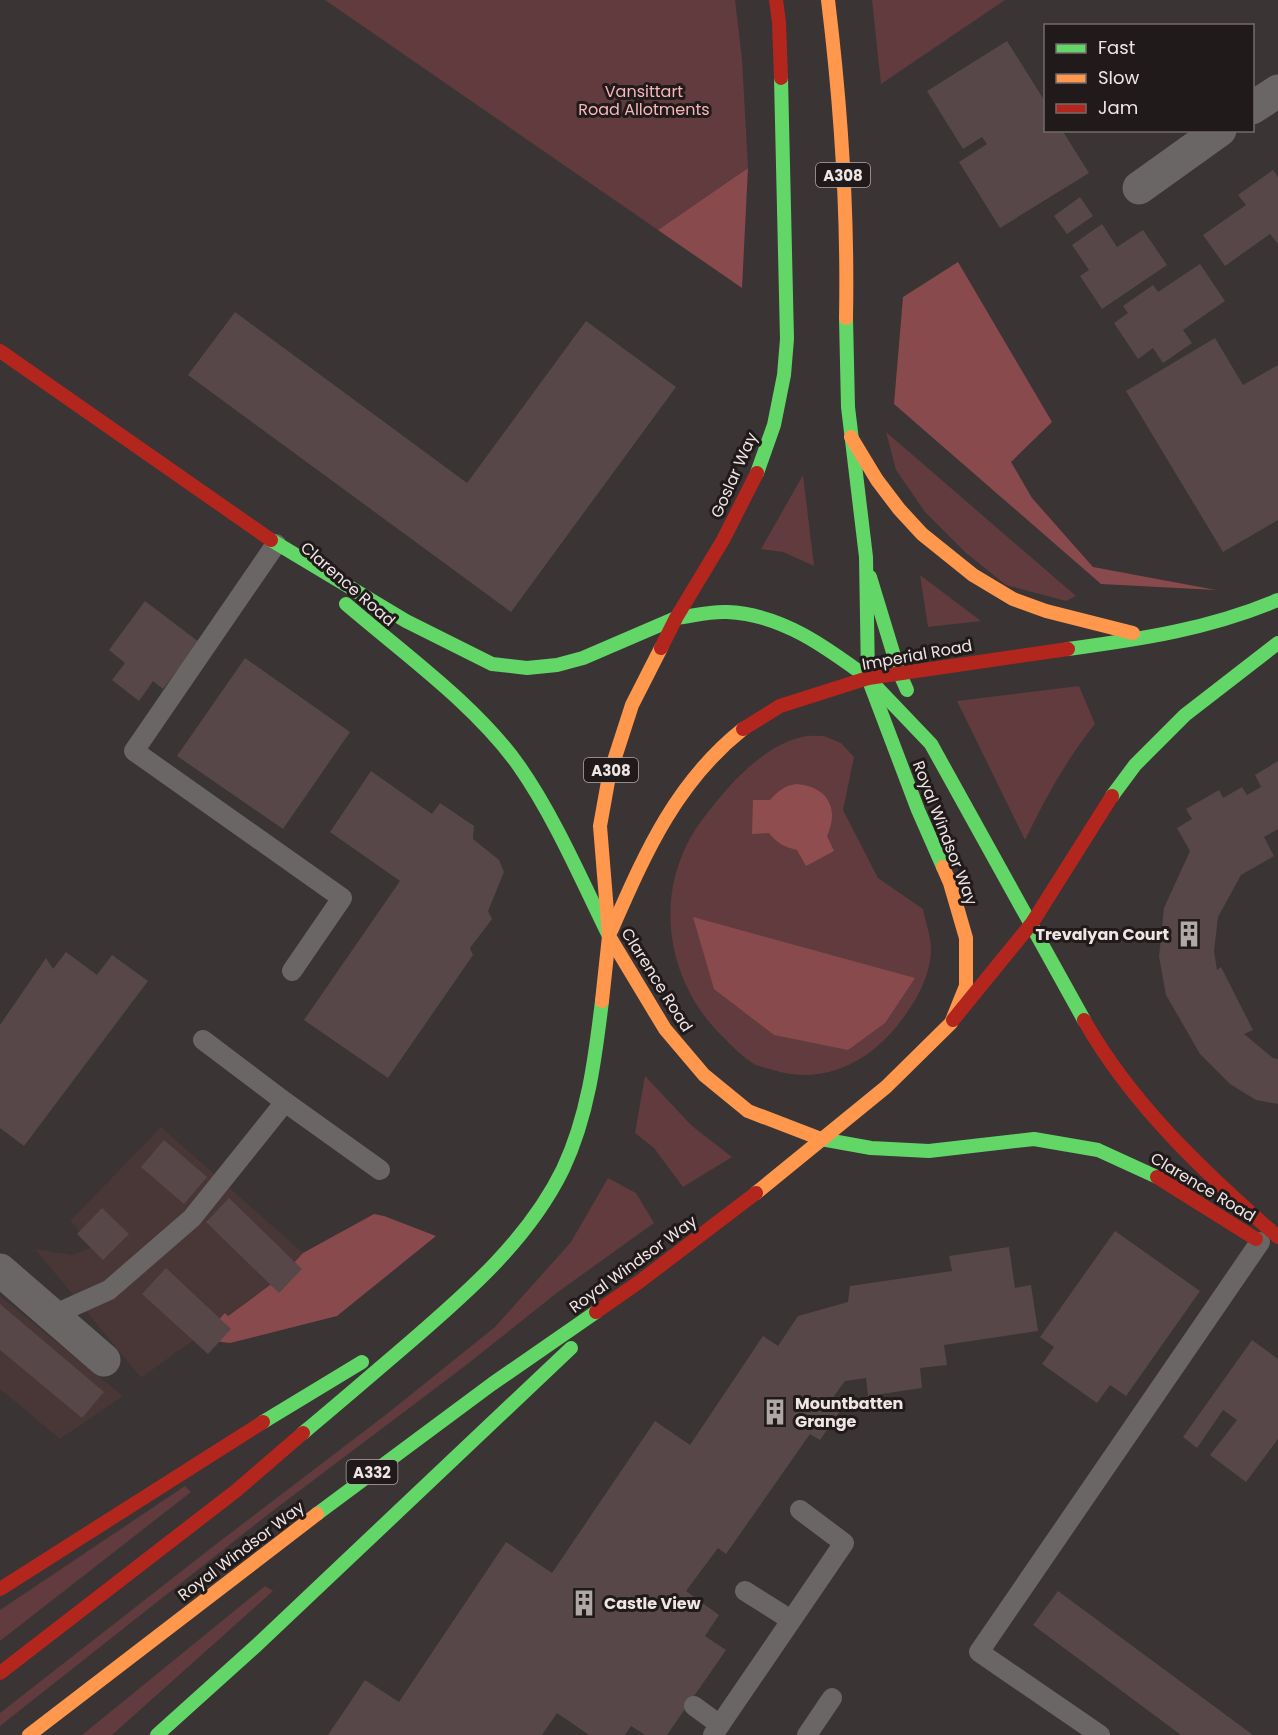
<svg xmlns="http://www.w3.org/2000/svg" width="1278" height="1735" viewBox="0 0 1278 1735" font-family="Poppins,sans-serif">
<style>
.built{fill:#493636}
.green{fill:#613b3d}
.forest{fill:#894a4d}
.water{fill:#904d50}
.building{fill:#574748}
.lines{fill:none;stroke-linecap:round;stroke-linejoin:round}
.lane{stroke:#6a6666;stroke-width:20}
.street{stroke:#6a6666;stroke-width:33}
.fast{stroke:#63d668;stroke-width:14}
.slow{stroke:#ff974d;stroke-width:14}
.jam{stroke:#b3261e;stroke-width:14}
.labels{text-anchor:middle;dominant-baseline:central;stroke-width:6;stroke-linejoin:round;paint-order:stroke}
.shield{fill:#211a1a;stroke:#b1a8a8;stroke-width:1.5}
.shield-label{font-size:15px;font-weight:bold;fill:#efe5e5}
.park-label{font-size:16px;fill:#f7b6b7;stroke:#211a1a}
.street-label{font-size:16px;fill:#efe5e5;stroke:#211a1a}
.poi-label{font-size:16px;font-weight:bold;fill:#efe5e5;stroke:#211a1a;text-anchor:start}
</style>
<rect width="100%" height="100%" fill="#3a3434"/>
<g class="built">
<path d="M161 1127 303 1253 281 1277 141 1378 35 1249 72 1255 95 1246 70 1221Z"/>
<path d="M0 1296 123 1396 60 1439 0 1389Z"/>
</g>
<g class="green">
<path d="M325 0H735L742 59 748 168 658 230Z"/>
<path d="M872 0H1005L881 84Z"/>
<path d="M886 432 1076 596 1066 601 1006 585 966 553 925 512 896 470Z"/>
<path d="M803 475 814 566 783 552 761 549Z"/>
<path d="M920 575 981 621 928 627Z"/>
<path d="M1079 686 1095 724C1066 760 1045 799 1025 840L957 701Z"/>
<path d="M824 736 841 743 854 757 843 810 878 878 923 909C925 921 931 936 931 949 931 977 914 1005 897 1026 866 1064 822 1085 773 1070 767 1068 761 1067 756 1065 743 1058 731 1045 721 1035 662 976 652 883 705 816 729 785 762 746 802 737 809 735 817 736 824 736Z"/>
<path d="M645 1076 692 1126 732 1157 683 1187 654 1148 635 1133Z"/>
<path d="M608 1178 636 1193 654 1223 558 1292 465 1366 266 1516 0 1726V1713L215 1545 388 1413 495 1327 571 1242Z"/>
<path d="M185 1486 191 1492 0 1641V1610Z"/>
<path d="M265 1586 273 1591 112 1735H82Z"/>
</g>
<g class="forest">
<path d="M748 168 742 288 658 230Z"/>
<path d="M958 262 1052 422 1011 462 1032 498 1093 567 1216 590 1101 584 894 404 903 297Z"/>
<path d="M693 917 915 978 885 1023 848 1050 774 1035 714 989Z"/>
<path d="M374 1214 384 1216 436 1236 337 1316 230 1343 221 1342 204 1335 225 1313 228 1316 281 1277 303 1253Z"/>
</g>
<path class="water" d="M796 784C827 786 840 808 827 836L834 851 806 866 797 850C784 847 777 843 769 833L752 834 753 800H770C778 791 784 786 796 784Z"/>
<g class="building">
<path d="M1007 41 1046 103V130H1062L1089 173 1000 228 959 162 987 144 982 137 963 149 927 91Z"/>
<path d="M1273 170 1278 177V244L1270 234 1225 266 1203 235 1246 205 1238 195Z"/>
<path d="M1080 197 1093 216 1067 234 1054 216Z"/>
<path d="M1102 224 1117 247 1143 230 1167 265 1102 309 1080 276 1089 270 1072 245Z"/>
<path d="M1200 264 1225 301 1183 330 1192 343 1163 363 1153 348 1138 359 1114 323 1128 313 1123 306 1153 285 1158 292Z"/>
<path d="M235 312 467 483 586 321 676 387 511 612 188 375Z"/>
<path d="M1215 338 1243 385 1278 365V520L1223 552 1126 391Z"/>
<path d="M145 601 199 642 163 689 153 681 139 701 112 680 125 663 109 650Z"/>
<path d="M245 658 350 732 283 829 177 756Z"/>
<path d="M1278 761V829L1264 837 1274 856 1241 875 1218 917 1214 951 1217 970 1221 967 1253 1030 1244 1034 1273 1058 1278 1059V1104L1256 1100 1230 1084 1200 1054 1166 995 1159 957 1164 908 1190 851 1177 828 1192 819 1186 809 1219 790 1223 798 1242 787 1247 795 1261 787 1255 775Z"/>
<path d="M371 771 432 814 440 803 474 826 473 839 499 860 504 872 488 911 492 919 470 948 473 955 388 1078 304 1020 400 881 330 832Z"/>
<path d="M66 952 97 975 112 955 148 981 24 1146 0 1128V1025L46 958 53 969Z"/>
<path d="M164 1140 207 1177 184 1204 141 1167Z"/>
<path d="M229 1198 302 1269 279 1293 206 1222Z"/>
<path d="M102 1208 129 1234 103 1260 77 1234Z"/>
<path d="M1115 1231 1200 1291 1126 1396 1110 1385 1097 1403 1042 1364 1054 1347 1040 1337Z"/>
<path d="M1009 1247 1015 1288 1031 1285 1038 1331 944 1345 947 1365 920 1368 922 1388 868 1396 866 1378 845 1381 834 1396 845 1404 820 1440 810 1434 726 1554 718 1548 686 1591 719 1615 705 1636 726 1650 667 1735H645L631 1726 625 1735H589L557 1713 542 1735H328L365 1680 399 1702 506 1542 552 1573 655 1421 690 1445 763 1336 778 1346 798 1316 848 1302 850 1286 952 1271 949 1256Z"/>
<path d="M166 1268 231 1329 208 1354 142 1294Z"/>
<path d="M0 1304 104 1392 82 1418 0 1350Z"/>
<path d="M1252 1340 1278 1359V1439L1246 1482 1210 1455 1237 1420 1223 1410 1197 1448 1183 1437Z"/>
<path d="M1058 1591 1253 1735H1181L1033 1625Z"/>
</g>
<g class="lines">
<g class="lane">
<path d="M276 544 134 751 342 898 292 971"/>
<path d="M203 1040 285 1102 380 1170"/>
<path d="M51 1316 109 1290 192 1218 285 1102"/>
<path d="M745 1591 791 1620"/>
<path d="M694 1706 720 1725"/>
<path d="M713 1735 844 1543 800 1510"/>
<path d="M807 1735 832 1698"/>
<path d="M1100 1735 979 1652 1260 1242"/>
</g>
<g class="street">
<path d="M1252 108 1278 91"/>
<path d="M1139 188 1220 130"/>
<path d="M0 1270 104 1360"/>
</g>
<g class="fast">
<path d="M846 318 848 407 866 557 868 678 918 810 943 867"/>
<path d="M757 473 774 425 784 375 787 339 781 78"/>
<path d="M271 540 406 621 492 664 527 668 557 665 583 658 676 618"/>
<path d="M870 577 899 672 907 690"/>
<path d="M346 604C403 653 476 705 519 766 554 816 582 881 609 936"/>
<path d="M676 618C693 616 710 611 727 612 781 614 826 647 868 678"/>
<path d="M1068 649C1142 639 1209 629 1278 600"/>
<path d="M868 678 931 744 1084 1020"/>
<path d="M1112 796 1135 765 1185 715 1278 643"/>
<path d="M821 1139 871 1148 929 1151 1034 1139 1098 1150 1157 1177"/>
<path d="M263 1422 362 1362"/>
<path d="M303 1433C339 1403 375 1372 410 1342 468 1292 529 1239 563 1169 588 1116 595 1059 602 1001"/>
<path d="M317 1514 492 1384 596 1312"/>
<path d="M157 1735 257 1645 571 1348"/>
</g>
<g class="slow">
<path d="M828 0C841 106 848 212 846 318"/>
<path d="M851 437 877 480 899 509 922 534 973 575 1013 599 1046 611 1133 633"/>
<path d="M611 931C645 854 675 783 743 729"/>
<path d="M609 936 665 1029 704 1075 748 1111 821 1139"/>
<path d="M602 1001 609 936 600 826 609 776 632 705 661 648"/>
<path d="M756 1193 886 1087 951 1023 966 986V938L950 883 943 867"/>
<path d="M29 1735 317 1514"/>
</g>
<g class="jam">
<path d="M776 0 779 22 781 78"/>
<path d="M0 351 271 540"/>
<path d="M661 648 676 618 723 540 757 473"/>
<path d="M868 678 1068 649"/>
<path d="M743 729 780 706 868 678"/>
<path d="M953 1020 1032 923 1112 796"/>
<path d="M1084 1020C1132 1105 1205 1173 1278 1237"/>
<path d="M1157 1177 1256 1239"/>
<path d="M596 1312 639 1282 756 1193"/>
<path d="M0 1589 263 1422"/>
<path d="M0 1673 237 1490 303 1433"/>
</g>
</g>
<defs>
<g id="building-bare" transform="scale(2.07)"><path d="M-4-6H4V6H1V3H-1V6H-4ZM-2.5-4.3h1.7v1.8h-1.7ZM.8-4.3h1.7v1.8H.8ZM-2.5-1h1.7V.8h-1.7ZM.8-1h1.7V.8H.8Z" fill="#b0a7a7" stroke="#211a1a" stroke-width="2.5" paint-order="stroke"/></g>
</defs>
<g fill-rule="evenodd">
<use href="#building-bare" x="1189" y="934"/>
<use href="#building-bare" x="775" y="1412"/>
<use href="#building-bare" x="584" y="1603"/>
</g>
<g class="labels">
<g class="shield">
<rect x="816" y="163" width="54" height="24" rx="4.5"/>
<rect x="584" y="758" width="54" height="24" rx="4.5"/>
<rect x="346.5" y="1460" width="51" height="24" rx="4.5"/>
</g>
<g class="shield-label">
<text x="843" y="175">A308</text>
<text x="611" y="770">A308</text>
<text x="372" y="1472">A332</text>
</g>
<g class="park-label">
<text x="644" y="91">Vansittart<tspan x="644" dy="18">Road Allotments</tspan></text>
</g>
<g class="street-label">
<text transform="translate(734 475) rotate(-66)">Goslar Way</text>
<text transform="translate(348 584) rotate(41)">Clarence Road</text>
<text transform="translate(917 655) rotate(-10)">Imperial Road</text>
<text transform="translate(945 833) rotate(69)">Royal Windsor Way</text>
<text transform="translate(657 980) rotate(58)">Clarence Road</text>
<text transform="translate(1203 1187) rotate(31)">Clarence Road</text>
<text transform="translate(633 1264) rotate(-36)">Royal Windsor Way</text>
<text transform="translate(241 1551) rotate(-37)">Royal Windsor Way</text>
</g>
<g class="poi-label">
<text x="1169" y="934" text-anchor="end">Trevalyan Court</text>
<text x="795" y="1403">Mountbatten<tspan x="795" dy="18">Grange</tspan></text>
<text x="604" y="1603">Castle View</text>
</g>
</g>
<rect x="1044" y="24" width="210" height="108" fill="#211a1a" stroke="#736b6b" stroke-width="1.5"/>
<rect x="1056" y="44" width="30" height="9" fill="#63d668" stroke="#736b6b" stroke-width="1.5"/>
<text x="1098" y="54" font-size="18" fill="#efe5e5">Fast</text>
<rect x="1056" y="74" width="30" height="9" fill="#ff974d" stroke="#736b6b" stroke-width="1.5"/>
<text x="1098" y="84" font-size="18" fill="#efe5e5">Slow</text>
<rect x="1056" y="104" width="30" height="9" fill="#b3261e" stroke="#736b6b" stroke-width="1.5"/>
<text x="1098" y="114" font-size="18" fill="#efe5e5">Jam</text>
</svg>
